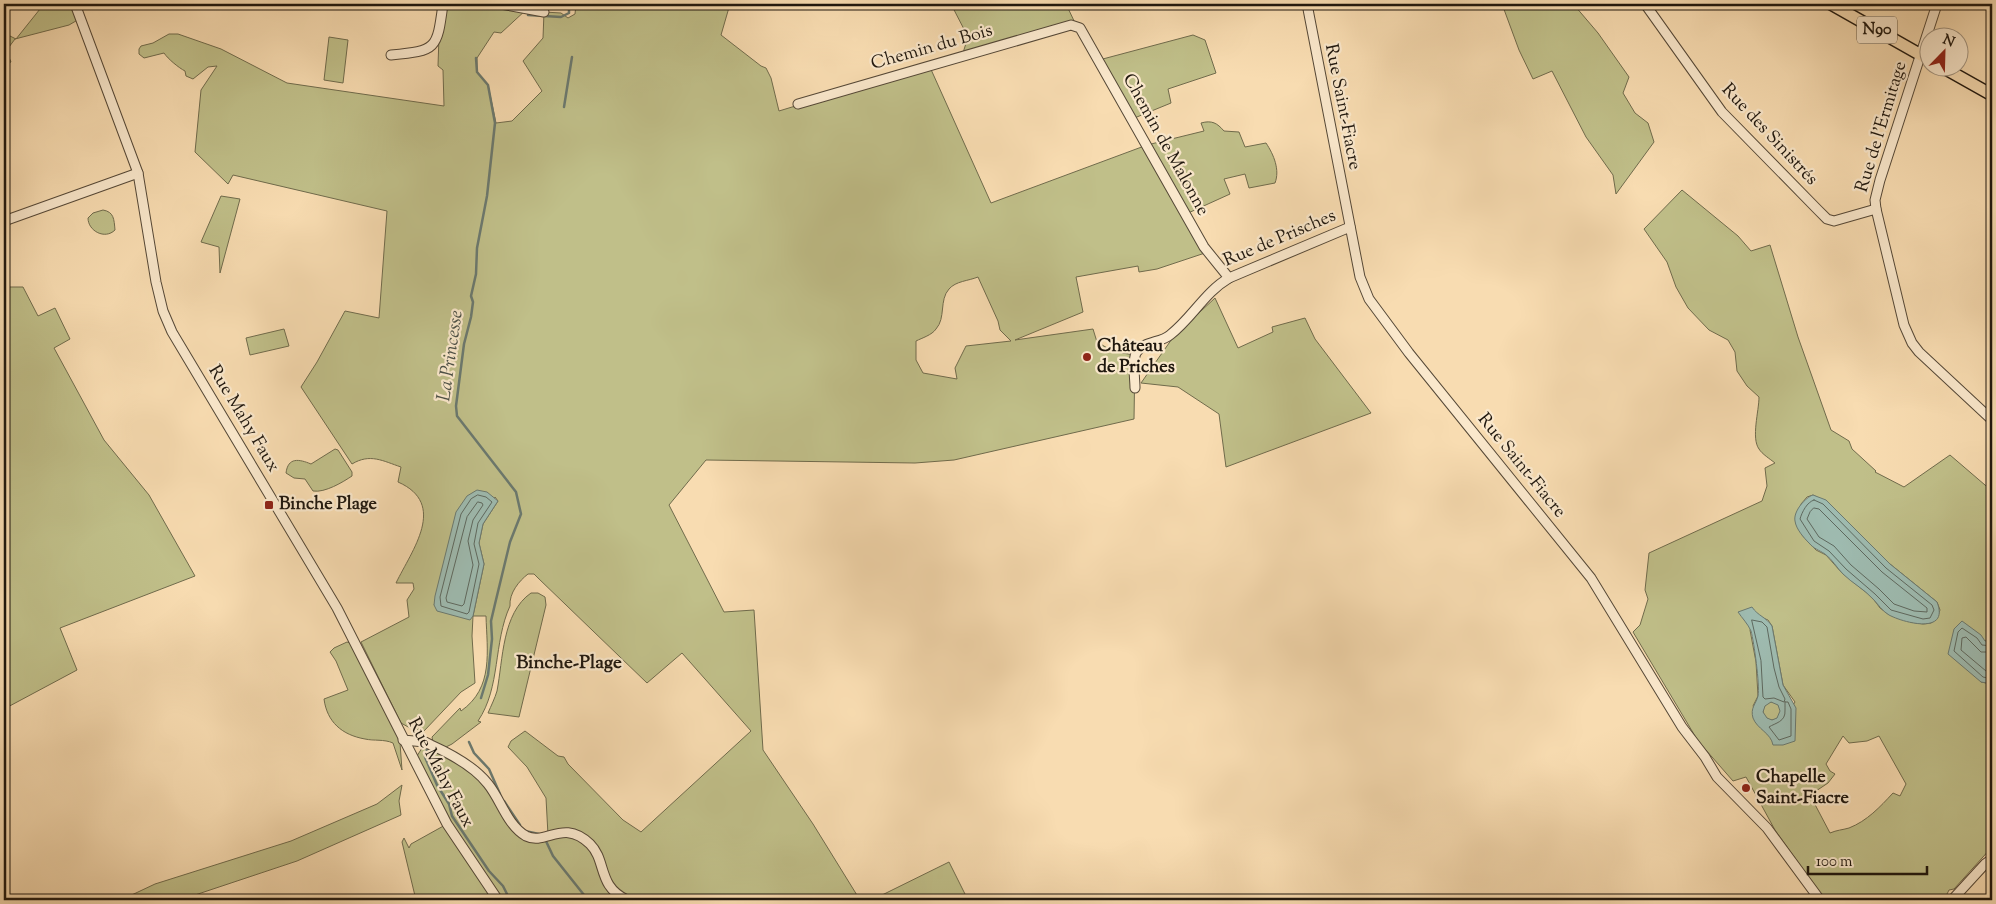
<svg xmlns="http://www.w3.org/2000/svg" width="1996" height="904" viewBox="0 0 1996 904" font-family="'Sorts Mill Goudy',serif">
<style>
.green{fill:#c0bf89;stroke:#706b4c;fill-rule:evenodd}
.water{fill:#9ebbb0;stroke:#6b796f;fill-rule:evenodd}
.lines{fill:none;stroke-linecap:round;stroke-linejoin:round}
.shore{stroke:#5e695f;stroke-width:1}
.stream{stroke:#6b796f;stroke-width:2.5}
.minor-casing{stroke:#554837;stroke-width:11}
.major-casing{stroke:#1f170e;stroke-width:14}
.minor{stroke:#fae8cc;stroke-width:9}
.major{stroke:#f8dcb1;stroke-width:11}
.poi-dot{fill:#8f2418;stroke:#fae8cc;stroke-width:2}
.labels{text-anchor:middle;dominant-baseline:central;stroke-width:4.5;stroke-linejoin:round;paint-order:stroke}
.shield{fill:#fae8cc;stroke:#615647;stroke-width:1}
.shield-label{font-size:16px;font-weight:bold;fill:#1f170e}
.street-label{font-size:18px;fill:#1f170e;stroke:#fae8cc}
.poi-label{font-size:18px;font-weight:bold;fill:#1f170e;stroke:#fae8cc;text-anchor:start}
.water-label{font-size:19px;font-style:italic;fill:#4b5047;stroke:#fae8cc}
.neighbourhood-label{font-size:19px;font-weight:bold;fill:#1f170e;stroke:#fae8cc}
</style>
<rect width="100%" height="100%" fill="#f8dcb1"/>
<filter id="stains"><feTurbulence type="fractalNoise" baseFrequency=".004" numOctaves="4"/><feColorMatrix values="0 0 0 0 .2 0 0 0 0 .09 0 0 0 0 .02 0 0 0 .5 -.17"/></filter>
<radialGradient id="worn" r=".72"><stop offset=".6" stop-color="#630" stop-opacity="0"/><stop offset="1" stop-color="#630" stop-opacity=".3"/></radialGradient>
<g class="green">
<path d="M44 4H75L81 18 69 25 15 39 6 51 11 62 4 65V33L16 39Z"/>
<path d="M443 4H501L527 9 501 33 494 32 477 58V72L488 85 496 123 512 121 542 91 523 61 543 38 544 12 561 13 568 18 575 14 576 4H730L721 35 761 66 766 68 771 78 779 111 929 65 991 203 1147 145 1204 131 1201 123C1212 120 1217 123 1224 131L1239 132 1245 147 1266 143C1274 155 1280 170 1275 183L1249 188 1245 174 1224 179 1230 194 1186 214 1208 252 1157 269 1139 272 1138 266 1076 277 1083 312 1015 340 1093 329 1097 342 1109 349H1122V353L1135 355 1134 419 954 460 915 463 706 460 669 505 724 612 754 610 763 750 813 824 860 900H416L402 842 404 838 409 848 411 844 447 824 417 756 422 748 433 742 432 737 460 708 461 711C494 688 487 651 486 616H473L472 636 475 683 461 692 424 731 410 728 401 723 361 642 409 617 407 600 414 589 413 583H396C412 550 448 504 398 482L401 467C383 461 370 453 352 464L301 387 317 362 345 311 379 318 387 211 233 175 228 184 195 152 201 90 217 66 208 67 193 79 186 76 185 71C179 68 168 59 164 53L144 58 139 54V49L141 46 153 43 169 34H178L221 49 287 83 444 106 443 70 438 66 439 36ZM978 277 998 321 1000 330 1011 341 966 346 955 368 957 379 923 373 916 360V341C922 338 932 335 936 329 946 318 939 300 949 289 956 281 968 281 978 277ZM495 497 498 501 483 524 479 543 484 564 473 616 434 605ZM528 574H534L538 578 647 683 682 653 751 731 641 832 623 820 568 764 564 757 558 756 525 731 511 741 508 747 527 767 546 798 548 835 521 833 475 771 442 749 452 744 481 722 478 721C501 687 493 643 510 606 509 593 519 581 528 574Z"/>
<path d="M951 4H1066L1076 25 962 56 968 37Z"/>
<path d="M1502 4H1576L1575 6 1598 33 1629 77 1623 93 1635 113 1648 123 1654 142 1616 194 1613 175 1586 137 1552 71 1533 79 1519 50Z"/>
<path d="M1193 35 1205 40 1216 73 1168 89 1171 103 1132 119 1099 60Z"/>
<path d="M329 37 348 40 343 83 324 80Z"/>
<path d="M1682 190 1738 236 1751 251 1770 245 1798 337 1831 430 1849 441 1852 449 1876 471 1875 472 1904 487 1950 455 1992 491V641H1985L1981 682 1992 684V847L1954 889 1949 890 1944 900H1825L1775 830 1746 777 1733 781 1698 741 1633 632 1640 625 1648 599 1645 590 1649 553 1762 501 1767 486 1765 468 1775 463C1770 459 1762 454 1759 449 1751 438 1759 411 1759 397L1747 386 1737 371 1735 352 1728 340 1709 330 1688 308 1676 287 1667 262 1644 229ZM1813 495 1830 504 1890 564 1937 602 1940 610 1937 618 1931 623 1923 624 1911 622 1888 614 1880 608 1872 597 1842 573 1826 555 1816 550 1802 535 1800 529 1801 504 1807 497ZM1758 616 1768 620 1772 626 1783 685 1795 702 1772 738 1753 706 1758 696 1756 662 1750 630ZM1843 736 1849 743 1867 741 1879 736 1906 784 1900 796 1893 793C1880 807 1867 821 1849 828 1842 830 1837 830 1830 833L1810 795 1828 783 1835 774 1830 771 1826 764Z"/>
<path d="M221 196 240 199 220 273 219 247 201 242Z"/>
<path d="M103 210C114 212 114 219 115 230 105 240 88 231 88 218L93 213Z"/>
<path d="M6 287H23L38 316 55 308 70 339 54 348 104 440 149 495 195 576 60 628 77 670 4 709V290Z"/>
<path d="M1215 298 1238 348 1273 332 1272 327 1305 318 1315 339 1371 413 1226 467 1219 414 1178 387 1141 383 1174 336Z"/>
<path d="M284 329 289 346 250 355 246 338Z"/>
<path d="M335 449 338 450 352 472V476C343 482 325 493 313 491L305 479 294 478 286 473C288 457 299 459 311 464Z"/>
<path d="M531 593H538L545 597 546 605 519 717 488 713C491 706 495 698 497 691 503 660 502 613 531 593Z"/>
<path d="M347 642 353 644 396 729 400 743 402 770 393 743C384 739 374 741 365 739 342 735 327 722 324 699L348 690 336 661 330 652 334 648Z"/>
<circle cx="1772" cy="711" r="9"/>
<path d="M402 785 399 801 401 815 297 861 180 900H121L155 884 291 841 377 804Z"/>
<path d="M949 862 968 900H870L878 897Z"/>
</g>
<g class="water">
<path d="M477 490 487 492 498 501 483 524 479 543 484 564 473 616 470 620 437 611 434 605 435 596 456 512 467 496Z"/>
<path d="M1813 495 1826 500 1890 564 1937 602C1950 635 1904 623 1889 615 1882 611 1878 604 1873 599 1864 589 1852 583 1843 574 1837 568 1832 559 1825 554 1819 550 1814 549 1809 543 1804 538 1796 529 1795 521 1793 511 1806 497 1813 495Z"/>
<path d="M1752 607C1758 616 1766 617 1772 626L1783 685 1796 708 1795 741 1783 745H1773C1771 733 1757 729 1753 718 1750 708 1756 704 1758 696 1760 685 1754 642 1751 631 1748 624 1742 618 1738 612ZM1771 702 1778 705 1780 711 1777 718 1772 720 1767 718 1763 712 1765 706Z"/>
<path d="M1962 621 1981 635 1985 641H1992V684L1981 682 1948 654 1954 629Z"/>
</g>
<g class="lines">
<g class="shore">
<path d="M478 495 486 497 492 502 478 523 474 544 479 564 469 612 467 614 441 606 440 597 461 514 471 499Z"/>
<path d="M1814 500 1823 504 1886 568 1932 605 1934 610 1930 618 1923 619 1891 610 1875 594 1846 569 1829 551 1814 541 1800 519C1802 512 1807 502 1814 500Z"/>
<path d="M478 502 482 503 483 505 473 520 468 541 473 565 464 604 462 606 447 602 446 598 467 517Z"/>
<path d="M1814 508 1819 509 1882 572 1927 608V612L1914 611 1894 604 1879 589 1851 565 1834 546 1819 537 1807 519 1810 512Z"/>
<path d="M1752 620 1762 622 1767 627 1774 668 1779 687 1785 699 1784 702 1774 698 1765 699 1763 697 1761 661Z"/>
<path d="M1992 646 1982 645 1977 638 1962 628 1958 632 1954 651 1983 677 1992 679"/>
<path d="M1992 652H1981L1966 637 1962 638 1961 650 1986 671 1992 673"/>
<path d="M1785 702H1788L1791 709V736L1779 740 1769 727C1775 723 1786 722 1785 710 1785 707 1785 705 1785 702Z"/>
</g>
<g class="stream">
<path d="M528 15 561 17 569 13V10"/>
<path d="M476 58 477 72 488 85 495 123 487 196 477 248 476 274 471 296 473 302 471 317 464 344 456 406 457 416 516 492 521 514 510 542 495 604 491 621 492 639 488 675 481 698"/>
<path d="M564 107 572 57"/>
<path d="M469 742 474 753 489 769 500 794"/>
<path d="M427 749 425 757 437 785 449 804 452 816 489 871 503 886 510 900"/>
<path d="M504 801 520 825"/>
<path d="M525 831 539 834"/>
<path d="M545 839 553 856 588 900"/>
</g>
<g class="minor-casing">
<g id="minor">
<path d="M75 4 138 173 156 282 163 311 172 332 337 608 447 824 498 900"/>
<path d="M501 4 544 12"/>
<path d="M1307 4 1360 277 1369 299 1409 353 1591 578 1682 727 1705 757 1717 777 1767 828 1820 900"/>
<path d="M1645 4 1722 112 1818 210 1827 219 1834 221 1876 209"/>
<path d="M1937 4 1880 180 1875 200 1876 209 1904 325 1912 343 1919 352 1992 420"/>
<path d="M391 55C437 51 437 49 443 4"/>
<path d="M798 104 1071 25 1080 28 1204 247 1229 278"/>
<path d="M4 221 138 173"/>
<path d="M1135 388C1135 378 1132 362 1136 353 1143 341 1161 343 1170 335 1192 318 1205 292 1229 278L1350 227"/>
<path d="M403 740 425 742 431 745C451 754 474 766 488 784 501 800 507 825 526 836 546 846 563 818 590 844 607 861 597 886 627 900"/>
<path d="M1952 900 1985 864 1992 859"/>
</g>
</g>
<g class="major-casing">
<g id="major">
<path d="M1831 4 1928 59"/>
<path d="M1944 68 1992 95"/>
</g>
</g>
<use href="#minor" class="minor"/>
<use href="#major" class="major"/>
</g>
<g class="poi-dot">
<circle cx="1087" cy="357" r="5"/>
<rect x="264" y="500" width="10" height="10" rx="2.5"/>
<circle cx="1746" cy="788" r="5"/>
</g>
<g class="labels">
<rect class="shield" x="1857" y="16.5" width="40" height="27" rx="4"/>
<g class="shield-label">
<text x="1877" y="30">N90</text>
</g>
<g class="street-label">
<text transform="translate(932 48) rotate(-16)">Chemin du Bois</text>
<text transform="translate(1342 107) rotate(79)">Rue Saint-Fiacre</text>
<text transform="translate(1882 127) rotate(-73)">Rue de l'Ermitage</text>
<text transform="translate(1769 135) rotate(47)">Rue des Sinistrés</text>
<text transform="translate(1165 145) rotate(61)">Chemin de Malonne</text>
<text transform="translate(1280 239) rotate(-23)">Rue de Prisches</text>
<text transform="translate(243 419) rotate(59)">Rue Mahy Faux</text>
<text transform="translate(1521 466) rotate(51)">Rue Saint-Fiacre</text>
<text transform="translate(440 773) rotate(62)">Rue Mahy Faux</text>
</g>
<g class="poi-label">
<text x="1097" y="347">Château<tspan x="1097" dy="21">de Priches</tspan></text>
<text x="279" y="505">Binche Plage</text>
<text x="1756" y="778">Chapelle<tspan x="1756" dy="21">Saint-Fiacre</tspan></text>
</g>
<g class="water-label">
<text transform="translate(451 356) rotate(-82)">La Princesse</text>
</g>
<g class="neighbourhood-label">
<text x="569" y="663">Binche-Plage</text>
</g>
</g>
<rect width="1996" height="904" fill="none" stroke="#f8dcb1" stroke-width="20"/>
<rect x="5" y="5" width="1986" height="894" fill="none" stroke="#1f170e" stroke-width="2.5"/>
<rect x="10" y="10" width="1976" height="884" fill="none" stroke="#1f170e"/>
<g transform="translate(1944 52) rotate(23)"><circle r="24" fill="#fae8cc" stroke="#a29480"/>
<path d="M0-4L9 19L0 12L-9 19Z" fill="#8f2418"/>
<text y="-8" font-size="14" font-weight="bold" text-anchor="middle" fill="#1f170e">N</text>
</g>
<path d="M1808 866v8h119v-8" fill="none" stroke="#1f170e" stroke-width="2.5"/>
<text x="1816" y="866" font-size="15" fill="#1f170e" stroke="#fae8cc" stroke-width="4" paint-order="stroke">100 m</text>
<rect width="100%" height="100%" filter="url(#stains)"/>
<rect width="100%" height="100%" fill="url(#worn)"/>
</svg>
